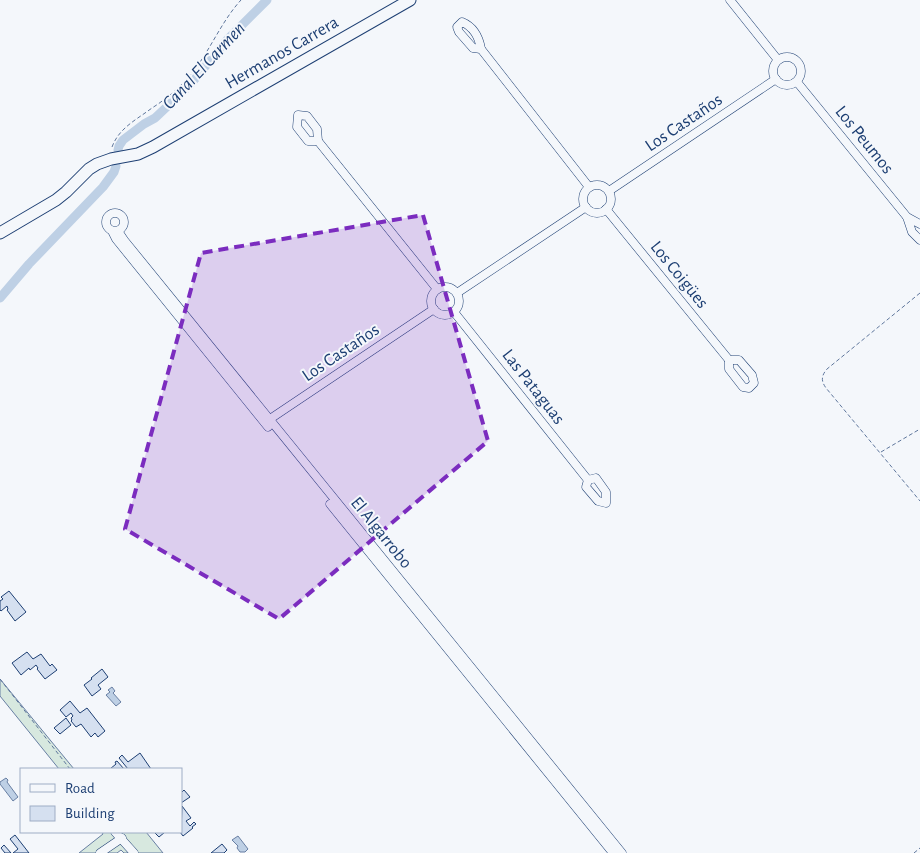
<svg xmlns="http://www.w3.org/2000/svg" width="920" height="853" viewBox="0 0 920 853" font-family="'Alegreya Sans',sans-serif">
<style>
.green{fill:#d7e8df;stroke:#687fa3}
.water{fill:#bed0e5;stroke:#687fa3}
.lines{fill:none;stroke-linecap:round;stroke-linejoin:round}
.canal{stroke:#bed0e5;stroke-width:9}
.building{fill:#d5e0f0;stroke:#1d3f73}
.street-casing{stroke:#1d3f73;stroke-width:9}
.secondary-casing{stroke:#1d3f73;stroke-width:13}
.path{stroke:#5e769c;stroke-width:1;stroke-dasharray:4 2.5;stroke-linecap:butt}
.street{stroke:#f4f7fb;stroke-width:8}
.secondary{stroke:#f4f7fb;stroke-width:11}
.marked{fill:#7b2cbf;fill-opacity:0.2;stroke:#7b2cbf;stroke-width:4;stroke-dasharray:10 6;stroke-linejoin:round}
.labels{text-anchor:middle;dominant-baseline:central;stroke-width:4;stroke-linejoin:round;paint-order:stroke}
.street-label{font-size:18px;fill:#1d3f73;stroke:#f4f7fb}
.water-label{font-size:19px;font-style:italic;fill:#1d3f73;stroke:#f4f7fb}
</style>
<rect width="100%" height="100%" fill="#f4f7fb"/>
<g class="green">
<path d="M0 679 74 769H59L0 696Z"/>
<path d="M102 832H146L163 853H124L121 850 117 853H79L103 834Z"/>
</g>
<g class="water">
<path d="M112 687 115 691 113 693 121 702 116 706 106 695 110 692 108 690Z"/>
<path d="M6 778 8 780 7 782 18 797 13 801 0 784V782Z"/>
<path d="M238 836 248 849 245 852H240L237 848 238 846 232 840Z"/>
</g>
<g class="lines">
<g class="canal">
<path d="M118 150 119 146 123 140 144 124 155 118 190 85 227 40 267 0"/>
<path d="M0 298 29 264 103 187 114 172 116 166"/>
</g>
</g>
<g class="building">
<path d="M9 591 26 612 15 621 7 610 8 609 7 606 1 611 0 610V601L3 599 1 597Z"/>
<path d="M27 652 33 659 41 654 50 666 52 664 57 670 45 679 37 669 38 668 36 665 30 670 29 668 21 675 12 663Z"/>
<path d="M102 669 108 677 98 685 101 689 92 696 84 685 92 679 91 678Z"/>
<path d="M70 701 80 713 87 708 105 731 98 737 95 733 91 737 81 724 76 727 71 721 72 720 71 718 73 716 71 713 66 717 60 710Z"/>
<path d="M66 718 71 725 60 734 54 728Z"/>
<path d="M140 753 151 769H128L119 758 122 755 128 762Z"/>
<path d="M117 761 124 769H110L116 764 115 762Z"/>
<path d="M184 790 190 797 181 803V793Z"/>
<path d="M182 806 191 818 186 821 190 826 194 822 196 824 192 827 193 828 183 836 180 832H181Z"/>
<path d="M154 832H165L159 837Z"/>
<path d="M15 835 29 853H13L18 849 10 839Z"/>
<path d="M222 844 227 850 224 853H211Z"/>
<path d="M4 845 11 853H5L1 848Z"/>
</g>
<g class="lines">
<g class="street-casing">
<g id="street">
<path d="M730 0 778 60"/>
<path d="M462 22C474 27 479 37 481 49L473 48 459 32 457 27Z"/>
<path d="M481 49 589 187"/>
<circle cx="787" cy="71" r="14"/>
<path d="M797 82 907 217"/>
<path d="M298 115 307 116 317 129 318 141H308L297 127Z"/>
<path d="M318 141 437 289"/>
<circle cx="597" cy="199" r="14"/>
<path d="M609 191 776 79"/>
<path d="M606 209 729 360"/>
<circle cx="115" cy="222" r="9"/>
<path d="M920 224 907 217 912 232 920 240"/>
<path d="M112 231 116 239 268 427"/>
<path d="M118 231 124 240 622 853"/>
<circle cx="445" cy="301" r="14"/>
<path d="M457 293 586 207"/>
<path d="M454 312 588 480"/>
<path d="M729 360H739L752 375 754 383 749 388 743 387 729 369Z"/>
<path d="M267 421 434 309"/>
<path d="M596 478 606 492V503L598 501 586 487 588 480Z"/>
<path d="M330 504 613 853"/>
<path d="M115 832 134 853"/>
<path d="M100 853 122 838"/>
</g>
</g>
<g class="secondary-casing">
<path id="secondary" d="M0 233 56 200 66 192 89 169 97 164 111 159 138 154 153 147 410 0"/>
</g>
<g class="path">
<path d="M112 147C119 128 136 120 152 108 163 101 173 93 182 84 207 60 218 25 241 0"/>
<path d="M920 293 827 369C821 376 821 381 826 388L920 501"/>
<path d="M881 452 920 429"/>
<path d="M0 679 70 769"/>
<path d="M914 853 920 848"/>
</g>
<use href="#street" class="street"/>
<use href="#secondary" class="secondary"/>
</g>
<path class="marked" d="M423 215 488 441 279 619 125 529 201 253Z"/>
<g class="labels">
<g class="street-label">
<text transform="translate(282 53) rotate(-30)">Hermanos Carrera</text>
<text transform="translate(684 123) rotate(-34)">Los Castaños</text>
<text transform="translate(864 140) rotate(51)">Los Peumos</text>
<text transform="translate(679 275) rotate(51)">Los Coigües</text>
<text transform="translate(341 353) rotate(-34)">Los Castaños</text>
<text transform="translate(533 387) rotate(52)">Las Pataguas</text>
<text transform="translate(381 533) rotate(51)">El Algarrobo</text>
</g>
<g class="water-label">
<text transform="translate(204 66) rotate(-47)">Canal El Carmen</text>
</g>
</g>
<rect x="20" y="768" width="162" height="65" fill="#f4f7fb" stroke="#9eadc5"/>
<rect x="30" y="784" width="25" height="8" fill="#f4f7fb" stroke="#9eadc5"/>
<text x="65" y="793" font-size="15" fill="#1d3f73">Road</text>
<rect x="30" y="806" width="25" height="15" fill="#d5e0f0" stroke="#9eadc5"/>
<text x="65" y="818" font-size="15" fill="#1d3f73">Building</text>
</svg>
